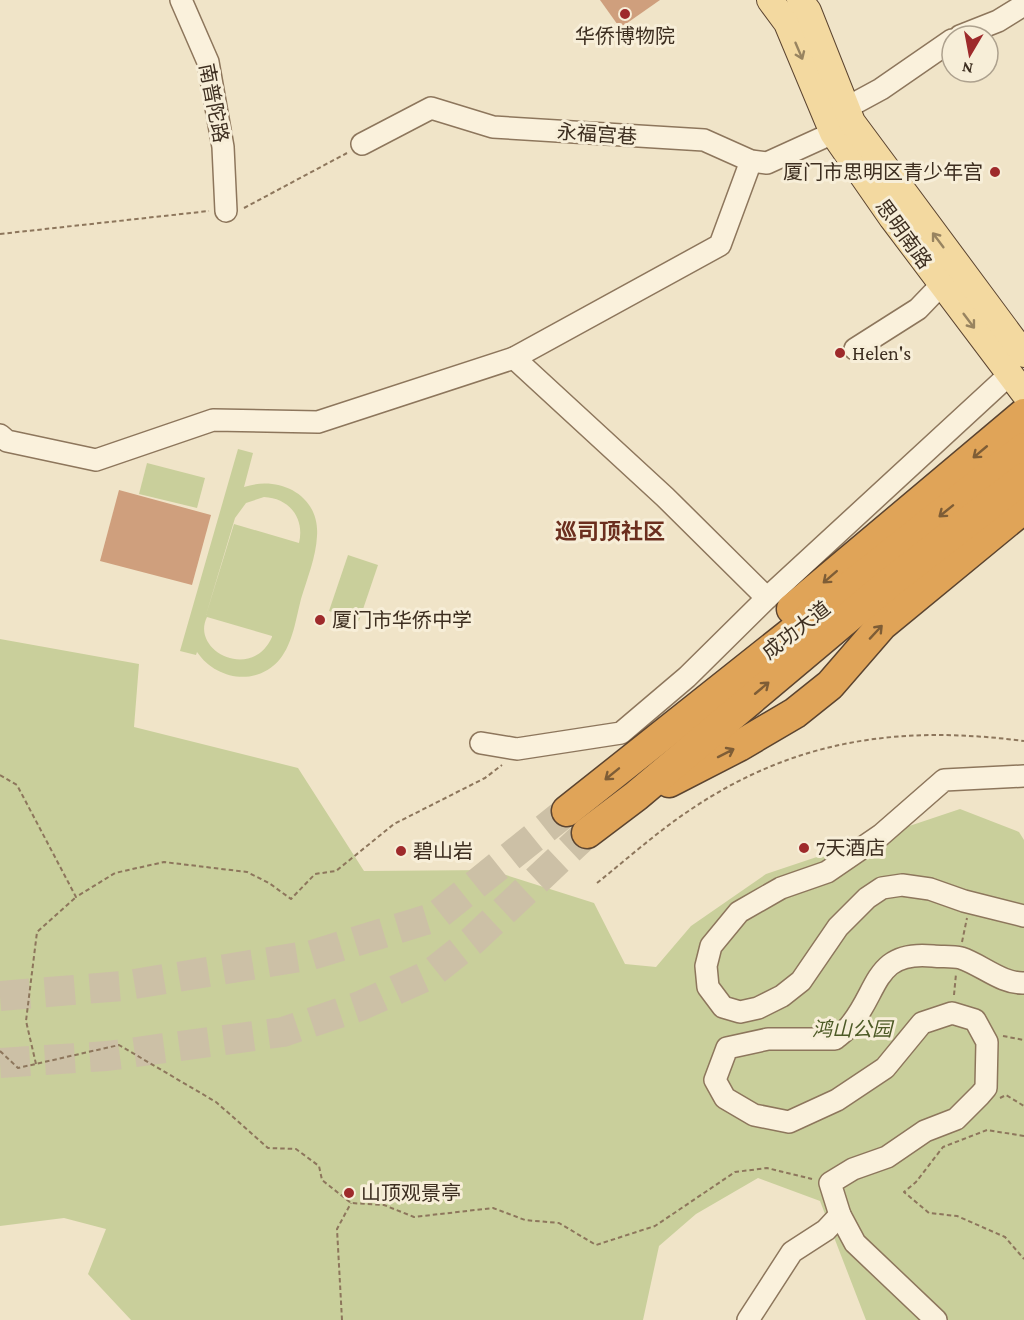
<svg xmlns="http://www.w3.org/2000/svg" width="1024" height="1320" viewBox="0 0 1024 1320" font-family="'Crimson Pro','Noto Sans SC',serif">
<style>
.green{fill:#c9cf9b;fill-rule:evenodd}
.building{fill:#cf9f7d}
.lines{fill:none;stroke-linecap:round;stroke-linejoin:round}
.highway-tunnel{stroke:#ccc0a6;stroke-width:30;stroke-dasharray:30 15;stroke-linecap:butt}
.minor-casing{stroke:#8d765c;stroke-width:24}
.major-casing{stroke:#5b4430;stroke-width:28}
.highway-casing{stroke:#5b4430;stroke-width:33}
.path{stroke:#8d765c;stroke-width:2;stroke-dasharray:4.5 3;stroke-linecap:butt}
.minor{stroke:#faf1dc;stroke-width:21}
.major{stroke:#f3d9a0;stroke-width:26}
.highway{stroke:#e0a458;stroke-width:30}
.oneway{stroke:#988460}
.oneway2{stroke:#7e5d36}
.poi-dot{fill:#9e2a2b;stroke:#f7eed8;stroke-width:2}
.labels{text-anchor:middle;dominant-baseline:central;stroke-width:6;stroke-linejoin:round;paint-order:stroke}
.poi-label{font-size:20px;fill:#3d2e20;stroke:#f7eed8;text-anchor:start}
.street-label{font-size:20px;fill:#3d2e20;stroke:#f7eed8}
.park-label{font-size:20px;font-style:italic;fill:#4d5a26;stroke:#f7eed8}
.quarter-label{font-size:22px;font-weight:bold;fill:#6b2e1e;stroke:#f7eed8}
</style>
<rect width="100%" height="100%" fill="#f0e4c8"/>
<g class="green">
<path d="M238 449 253 453 244 487C279 475 320 495 317 536 316 557 307 579 301 599 296 618 293 643 280 659 257 687 216 680 197 652L196 655 180 651ZM264 497C289 498 305 518 299 543L234 524 206 615 235 518 246 503ZM207 617 272 636V637C252 682 190 651 207 617Z"/>
<path d="M147 463 205 478 197 508 139 494Z"/>
<path d="M348 555 378 565 359 621 329 611Z"/>
<path d="M0 639 139 664 134 727 298 768 364 871 490 870 594 903 625 964 656 967 691 926 766 874 960 809 1019 832 1024 840V1320H866L820 1201 758 1178 696 1214 659 1246 643 1320H131L88 1274 106 1229 64 1218 0 1226Z"/>
</g>
<g class="building">
<path d="M600 0H660L620 28Z"/>
<path d="M119 490 211 515 192 585 100 561Z"/>
</g>
<g class="lines">
<g class="highway-tunnel">
<path d="M0 996 122 986 312 955 435 917 567 811"/>
<path d="M0 1063 107 1056 283 1032 360 1006 429 975 472 941 587 833"/>
</g>
<g class="minor-casing">
<g id="minor">
<path d="M181 0 208 62 223 147 226 211"/>
<path d="M960 36 998 21 1024 5"/>
<path d="M846 108 881 89 952 40"/>
<path d="M362 144 431 108 493 127 704 140 751 161 767 163 833 133"/>
<path d="M855 349 918 309 942 284"/>
<path d="M514 358 665 497 767 598"/>
<path d="M0 435 7 441 96 460 213 420 318 422 514 358 720 245 751 161"/>
<path d="M481 743 517 749 621 733 687 677 767 598 1010 374"/>
<path d="M1024 776 944 780 881 835 827 872 781 888 739 912 711 946 706 966 708 987 723 1007 740 1012 758 1008 782 996 801 981 838 927 867 898 882 888 902 885 930 889 964 901 1024 916"/>
<path d="M748 1320 792 1252 826 1230 840 1215"/>
<path d="M936 1320 855 1243 840 1215 830 1183 853 1169 887 1157 925 1131 956 1119 980 1095 986 1088 987 1042 975 1020 952 1013 922 1023 885 1068 837 1100 789 1122 754 1115 725 1098 715 1080 727 1048 768 1039H835C841 1034 848 1029 852 1023 879 989 875 950 933 956 942 957 952 956 961 958 982 965 1002 984 1024 983"/>
</g>
</g>
<g class="major-casing">
<g id="major">
<path d="M770 0 787 23 833 133 892 218 1024 393"/>
<path d="M800 0 808 11 852 122 1024 354"/>
</g>
</g>
<g class="highway-casing">
<g id="highway">
<path d="M792 609 1024 414"/>
<path d="M669 782 739 746 795 713 830 685 882 625 1024 508"/>
<path d="M567 811 1024 448"/>
<path d="M587 833 636 796 888 584 1024 478"/>
</g>
</g>
<g class="path">
<path d="M244 208 347 153"/>
<path d="M0 234 209 211"/>
<path d="M0 775 17 785 76 897 115 873 164 862 247 872 269 883 291 899 315 874 336 871 394 824 485 778 502 765"/>
<path d="M597 883C627 859 657 832 690 810 795 739 900 725 1024 741"/>
<path d="M962 942 967 918"/>
<path d="M954 995 956 974"/>
<path d="M1003 1036 1024 1040"/>
<path d="M0 1051 18 1068 119 1045 216 1102 268 1148 296 1149 319 1166 322 1180 351 1203 384 1205 414 1217 493 1208 525 1220 559 1223 596 1245 655 1226 735 1172 767 1168 812 1179"/>
<path d="M36 1064 26 1021 37 932 76 897"/>
<path d="M1000 1098 1006 1095 1024 1106"/>
<path d="M1024 1136 987 1130 943 1147 916 1182 904 1192 929 1213 957 1216 1005 1237 1024 1259"/>
<path d="M342 1320 337 1229 351 1203"/>
</g>
<use href="#minor" class="minor"/>
<use href="#major" class="major"/>
<use href="#highway" class="highway"/>
</g>
<defs><path id="oneway-shaft" d="M-6 0H5M1.5-3L5.5 0L1.5 3" fill="none" stroke-width="1.6" stroke-linecap="round" stroke-linejoin="round" transform="scale(1.5)"/></defs>
<g class="oneway">
<use href="#oneway-shaft" transform="translate(799 51) rotate(67)"/>
<use href="#oneway-shaft" transform="translate(938 240) rotate(-127)"/>
<use href="#oneway-shaft" transform="translate(969 321) rotate(53)"/>
</g>
<g class="oneway2">
<use href="#oneway-shaft" transform="translate(980 452) rotate(140)"/>
<use href="#oneway-shaft" transform="translate(946 511) rotate(141)"/>
<use href="#oneway-shaft" transform="translate(830 577) rotate(139)"/>
<use href="#oneway-shaft" transform="translate(876 632) rotate(-47)"/>
<use href="#oneway-shaft" transform="translate(762 688) rotate(-40)"/>
<use href="#oneway-shaft" transform="translate(726 753) rotate(-27)"/>
<use href="#oneway-shaft" transform="translate(612 774) rotate(141)"/>
</g>
<g class="poi-dot">
<circle cx="625" cy="14" r="6"/>
<circle cx="995" cy="172" r="6"/>
<circle cx="840" cy="353" r="6"/>
<circle cx="320" cy="620" r="6"/>
<circle cx="804" cy="848" r="6"/>
<circle cx="401" cy="851" r="6"/>
<circle cx="349" cy="1193" r="6"/>
</g>
<g class="labels">
<g class="poi-label">
<text x="625" y="36" text-anchor="middle">华侨博物院</text>
<text x="983" y="172" text-anchor="end">厦门市思明区青少年宫</text>
<text x="852" y="353">Helen's</text>
<text x="332" y="620">厦门市华侨中学</text>
<text x="816" y="848">7天酒店</text>
<text x="413" y="851">碧山岩</text>
<text x="361" y="1193">山顶观景亭</text>
</g>
<g class="street-label">
<text transform="translate(214 103) rotate(79)">南普陀路</text>
<text transform="translate(597 134) rotate(4)">永福宫巷</text>
<text transform="translate(904 234) rotate(54)">思明南路</text>
<text transform="translate(796 630) rotate(-38)">成功大道</text>
</g>
<g class="park-label">
<text x="852" y="1029">鸿山公园</text>
</g>
<g class="quarter-label">
<text x="610" y="531">巡司顶社区</text>
</g>
</g>
<g transform="translate(970 54) rotate(190)"><circle r="28" fill="#f7eed8" stroke="#ada18e" stroke-width="1.5"/>
<path d="M0-4.5L10 22L0 15L-10 22Z" fill="#9e2a2b"/>
<text y="-9" font-size="16" font-weight="bold" text-anchor="middle" fill="#3d2e20">N</text>
</g>
</svg>
